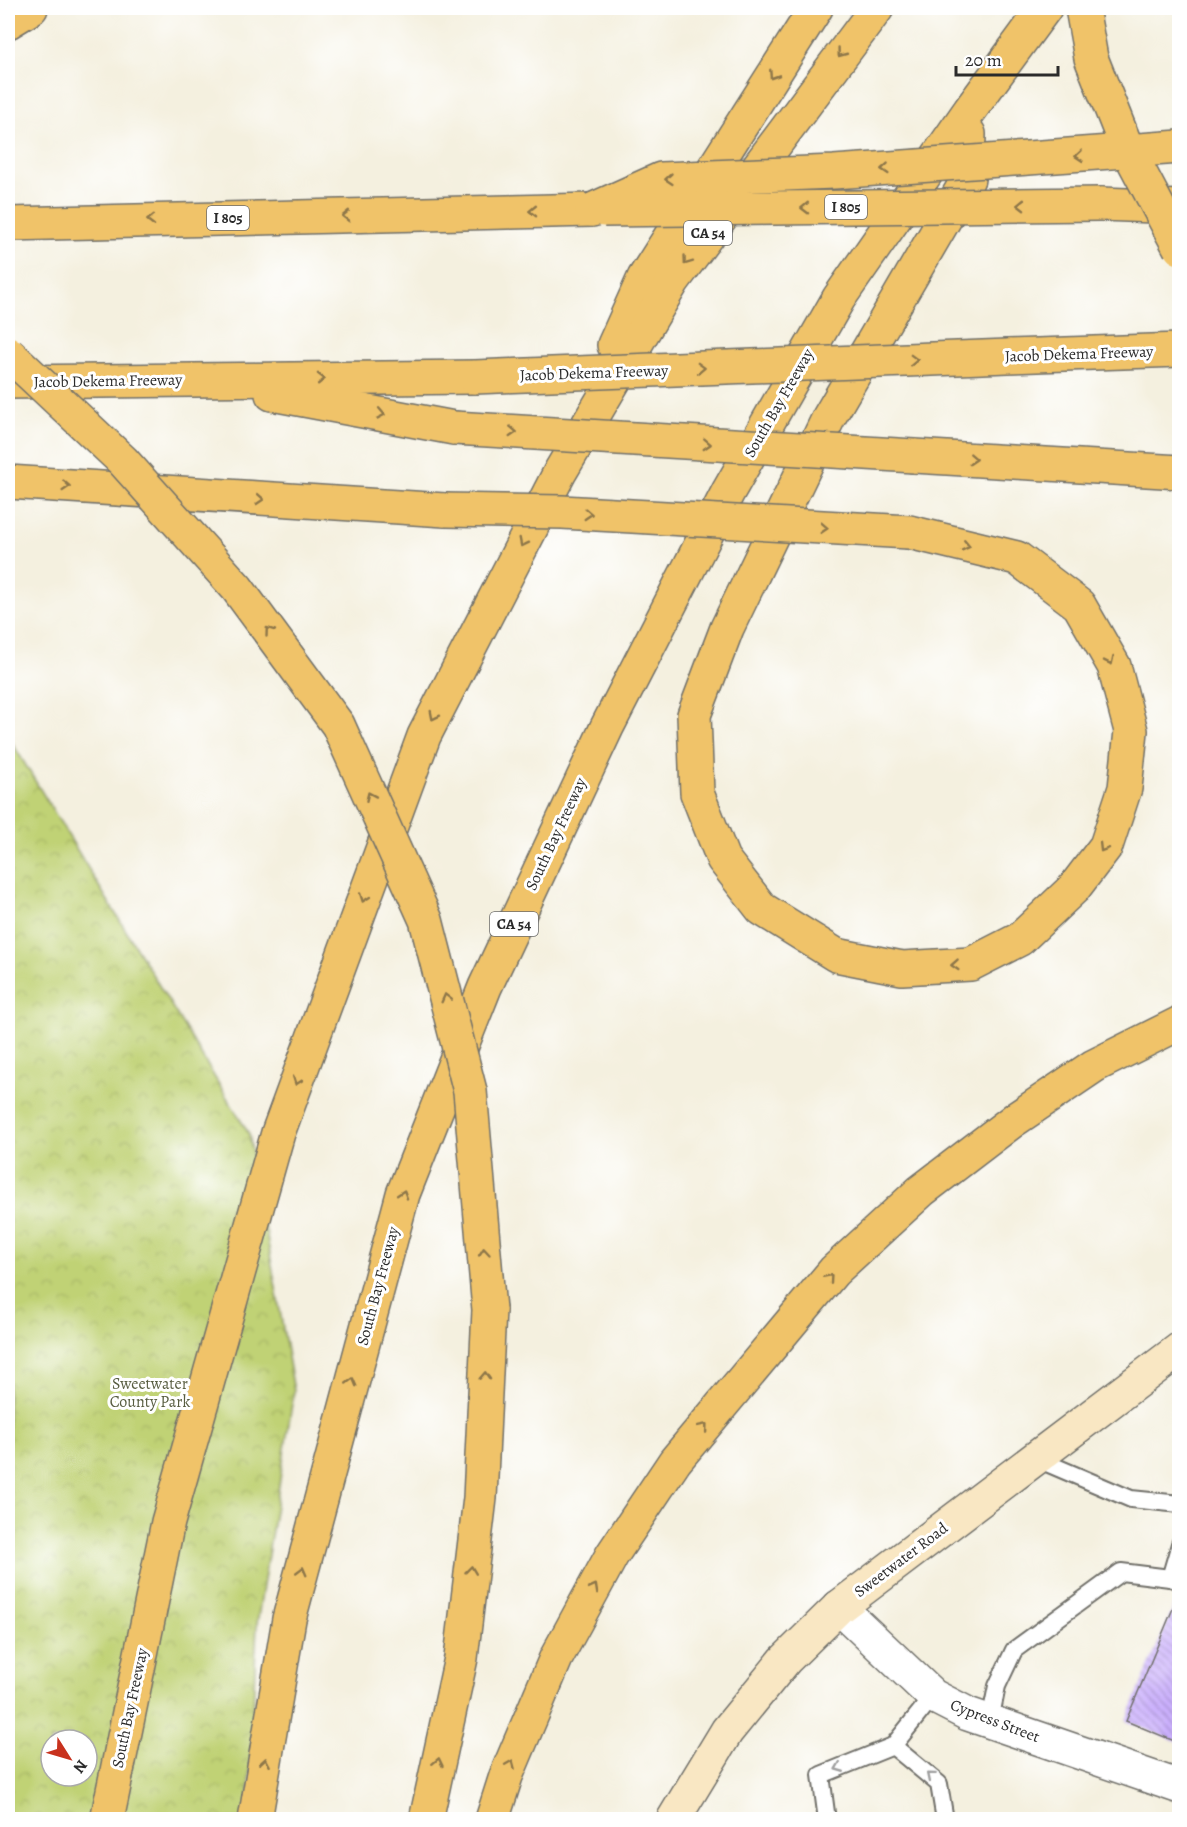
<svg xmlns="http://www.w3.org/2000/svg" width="1187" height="1827" viewBox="0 0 1187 1827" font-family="Alegreya,serif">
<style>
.park{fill:url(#park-crowns);stroke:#767e50;stroke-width:1.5;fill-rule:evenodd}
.building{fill:url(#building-back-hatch)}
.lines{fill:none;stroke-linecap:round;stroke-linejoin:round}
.service-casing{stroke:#71706a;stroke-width:20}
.minor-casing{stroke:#71706a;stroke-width:36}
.secondary-casing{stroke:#71706a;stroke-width:36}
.motorway-casing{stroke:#71706a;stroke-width:36}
.service{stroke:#fff;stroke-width:16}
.minor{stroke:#fff;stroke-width:33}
.secondary{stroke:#f9e7c3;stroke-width:33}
.motorway{stroke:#f0c369;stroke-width:33}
.motorway-bridge-casing{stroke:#71706a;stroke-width:36;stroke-linecap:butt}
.motorway-bridge{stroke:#f0c369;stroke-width:33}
.oneway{stroke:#8e774a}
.oneway2{stroke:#a0a0a0}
.labels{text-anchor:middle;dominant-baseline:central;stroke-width:6;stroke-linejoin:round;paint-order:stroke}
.shield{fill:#fff;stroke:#6b6b6b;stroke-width:1.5}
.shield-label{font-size:15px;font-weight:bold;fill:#2b2b2b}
.street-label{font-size:16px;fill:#2b2b2b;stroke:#fff}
.park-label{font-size:16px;fill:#585d41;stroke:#fff}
</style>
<defs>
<pattern id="park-crowns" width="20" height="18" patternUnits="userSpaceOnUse" patternTransform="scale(1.5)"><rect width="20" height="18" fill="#c0d275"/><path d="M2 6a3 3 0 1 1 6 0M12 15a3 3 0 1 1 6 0" fill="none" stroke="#a5b465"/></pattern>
<pattern id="building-back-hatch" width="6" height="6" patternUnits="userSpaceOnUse" patternTransform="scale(1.5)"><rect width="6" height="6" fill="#cbb0fd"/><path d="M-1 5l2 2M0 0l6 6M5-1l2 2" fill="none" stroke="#a58fcd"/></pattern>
</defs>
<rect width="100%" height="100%" fill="#fff"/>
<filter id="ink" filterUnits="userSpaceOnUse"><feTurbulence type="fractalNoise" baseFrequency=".0167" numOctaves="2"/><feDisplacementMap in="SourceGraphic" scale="12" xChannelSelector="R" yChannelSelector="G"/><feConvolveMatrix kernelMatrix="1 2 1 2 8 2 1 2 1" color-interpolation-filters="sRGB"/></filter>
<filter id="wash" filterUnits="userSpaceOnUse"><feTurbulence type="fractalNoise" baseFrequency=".008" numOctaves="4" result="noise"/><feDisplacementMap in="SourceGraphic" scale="24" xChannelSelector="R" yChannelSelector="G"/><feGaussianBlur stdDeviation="1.35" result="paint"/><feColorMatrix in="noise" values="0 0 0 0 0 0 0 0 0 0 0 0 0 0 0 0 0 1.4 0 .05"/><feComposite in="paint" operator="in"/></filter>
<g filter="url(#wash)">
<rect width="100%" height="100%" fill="#f4f0df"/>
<path class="park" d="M8 736 249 1134 294 1391 257 1624 248 1819H8ZM51 1740H87V1776H51Z"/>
<g id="blocks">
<path class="building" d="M1179 1594V1743L1126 1721Z"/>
</g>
</g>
<g filter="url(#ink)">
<use href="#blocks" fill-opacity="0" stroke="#71706a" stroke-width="1.5"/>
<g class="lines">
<g class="service-casing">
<g id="service">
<path d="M1035 1458 1131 1499 1180 1504"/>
<path d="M1180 1544 1170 1578 1180 1581"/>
<path d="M990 1721 997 1686 1014 1650 1121 1572 1170 1578"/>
<path d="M893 1746 939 1784 945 1820"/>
<path d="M827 1820 821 1775 893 1746 933 1696"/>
</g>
</g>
<g class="minor-casing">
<path id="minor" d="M839 1607 933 1696 968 1714 1180 1787"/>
</g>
<g class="secondary-casing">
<path id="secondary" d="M673 1820 727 1731 785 1660 839 1607 1180 1349"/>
</g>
<g class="motorway-casing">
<g id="motorway">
<path d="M8 22 31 8"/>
<path d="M1101 204 1180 207"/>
<path d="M8 224 592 210"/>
<path d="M614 345 644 278 816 8"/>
<path d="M1008 356 1180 350"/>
<path d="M8 382 475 377"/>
<path d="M272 394 454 428"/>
<path d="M914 456 1180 472"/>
<path d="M8 482 445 510"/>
<path d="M909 532 1017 558 1079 605 1114 666 1131 731 1125 788 1106 846 1074 888 1020 939 971 964 902 968 836 955 762 909 723 859 697 793 694 715 727 628 829 417 968 179 969 134"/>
<path d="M107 1820 168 1522 278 1133 424 736 560 472 673 281 877 8"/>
<path d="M255 1820 289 1619 403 1194 485 987 607 727 728 492 839 298 970 110 1045 8"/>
<path d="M426 1820 461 1658 480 1498 489 1310"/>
<path d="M492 1820 506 1776 556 1658 612 1555 675 1461 834 1271 921 1191 1014 1120 1094 1066 1180 1023"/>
</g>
</g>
<use href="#service" class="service"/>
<use href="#minor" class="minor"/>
<use href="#secondary" class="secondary"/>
<use href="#motorway" class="motorway"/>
<g class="motorway-bridge-casing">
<g id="motorway-bridge">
<path d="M1082 8 1091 58 1126 146 1180 248"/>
<path d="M592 210 661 179 834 172 1180 147"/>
<path d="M604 210 1101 204"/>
<path d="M8 353 123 461 237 588 338 725 426 920 470 1091 489 1310"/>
<path d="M475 377 1008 356"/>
<path d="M454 428 914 456"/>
<path d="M445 510 562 512 909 532"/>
</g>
</g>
<use href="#motorway-bridge" class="motorway-bridge"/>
</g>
<defs><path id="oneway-chevron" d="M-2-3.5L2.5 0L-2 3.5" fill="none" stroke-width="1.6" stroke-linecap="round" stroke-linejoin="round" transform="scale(1.5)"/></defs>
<g class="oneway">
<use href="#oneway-chevron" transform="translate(841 53) rotate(127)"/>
<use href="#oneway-chevron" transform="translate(773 75) rotate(123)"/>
<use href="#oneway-chevron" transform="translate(1079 156) rotate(175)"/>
<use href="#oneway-chevron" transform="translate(885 169) rotate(176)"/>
<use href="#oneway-chevron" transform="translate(669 179) rotate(175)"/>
<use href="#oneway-chevron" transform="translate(1021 205) rotate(179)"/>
<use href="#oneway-chevron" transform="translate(805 208) rotate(179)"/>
<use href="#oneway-chevron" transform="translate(533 211) rotate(179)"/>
<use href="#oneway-chevron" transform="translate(346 216) rotate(179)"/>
<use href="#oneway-chevron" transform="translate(151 220) rotate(179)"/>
<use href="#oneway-chevron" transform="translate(687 261) rotate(126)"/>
<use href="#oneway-chevron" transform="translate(914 360) rotate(-2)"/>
<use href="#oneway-chevron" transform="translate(701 368) rotate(-2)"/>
<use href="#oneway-chevron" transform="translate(321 379) rotate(-1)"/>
<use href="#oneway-chevron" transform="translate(381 414) rotate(11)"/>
<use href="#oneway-chevron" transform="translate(513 432) rotate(3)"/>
<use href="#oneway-chevron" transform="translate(707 444) rotate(3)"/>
<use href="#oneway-chevron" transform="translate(973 459) rotate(3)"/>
<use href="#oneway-chevron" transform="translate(66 486) rotate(4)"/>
<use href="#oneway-chevron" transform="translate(260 499) rotate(4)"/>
<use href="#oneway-chevron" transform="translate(588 514) rotate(3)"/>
<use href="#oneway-chevron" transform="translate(824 528) rotate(3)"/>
<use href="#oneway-chevron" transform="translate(523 543) rotate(117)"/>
<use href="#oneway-chevron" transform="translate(966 546) rotate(13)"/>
<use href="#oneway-chevron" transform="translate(269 631) rotate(-126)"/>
<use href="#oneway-chevron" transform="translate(1110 661) rotate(64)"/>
<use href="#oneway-chevron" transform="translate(434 716) rotate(117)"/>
<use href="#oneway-chevron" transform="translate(370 796) rotate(-114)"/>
<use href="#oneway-chevron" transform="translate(1103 848) rotate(121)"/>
<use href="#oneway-chevron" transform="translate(364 898) rotate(110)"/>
<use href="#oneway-chevron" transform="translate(955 965) rotate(176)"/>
<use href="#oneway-chevron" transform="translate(446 998) rotate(-104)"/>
<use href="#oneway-chevron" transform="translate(297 1081) rotate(110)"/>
<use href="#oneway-chevron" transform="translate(403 1194) rotate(-72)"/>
<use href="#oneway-chevron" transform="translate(484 1252) rotate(-95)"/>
<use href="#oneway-chevron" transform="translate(829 1278) rotate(-49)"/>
<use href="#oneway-chevron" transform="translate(485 1376) rotate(-87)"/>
<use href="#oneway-chevron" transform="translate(352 1382) rotate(-75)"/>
<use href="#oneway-chevron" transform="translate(704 1427) rotate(-50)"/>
<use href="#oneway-chevron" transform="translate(471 1570) rotate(-83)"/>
<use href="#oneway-chevron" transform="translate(302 1571) rotate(-75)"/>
<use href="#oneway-chevron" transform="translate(594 1588) rotate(-61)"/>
<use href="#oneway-chevron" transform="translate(265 1762) rotate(-80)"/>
<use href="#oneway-chevron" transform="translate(438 1762) rotate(-78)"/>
<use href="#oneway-chevron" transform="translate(511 1764) rotate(-67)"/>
</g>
<g class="oneway2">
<use href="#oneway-chevron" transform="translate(839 1768) rotate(158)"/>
<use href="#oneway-chevron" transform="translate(930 1776) rotate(-140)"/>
</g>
</g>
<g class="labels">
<g class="shield">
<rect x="825" y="195" width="42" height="24" rx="4.5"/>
<rect x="207" y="206" width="42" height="24" rx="4.5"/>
<rect x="684" y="221" width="48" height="24" rx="4.5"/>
<rect x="490" y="912" width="48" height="24" rx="4.5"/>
</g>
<g class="shield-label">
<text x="846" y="207">I 805</text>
<text x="228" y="218">I 805</text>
<text x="708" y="233">CA 54</text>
<text x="514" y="924">CA 54</text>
</g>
<g class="street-label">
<text transform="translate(1079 354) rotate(-2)">Jacob Dekema Freeway</text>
<text transform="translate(594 373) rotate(-2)">Jacob Dekema Freeway</text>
<text transform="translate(108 381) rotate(-1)">Jacob Dekema Freeway</text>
<text transform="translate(779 403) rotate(-60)">South Bay Freeway</text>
<text transform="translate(556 834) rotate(-65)">South Bay Freeway</text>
<text transform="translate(378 1286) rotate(-75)">South Bay Freeway</text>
<text transform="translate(901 1560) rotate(-37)">Sweetwater Road</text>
<text transform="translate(130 1708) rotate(-78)">South Bay Freeway</text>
<text transform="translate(995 1721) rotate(21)">Cypress Street</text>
</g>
<g class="park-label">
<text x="150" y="1384">Sweetwater<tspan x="150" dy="18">County Park</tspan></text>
</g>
</g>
<rect width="1187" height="1827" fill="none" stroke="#fff" stroke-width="30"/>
<g transform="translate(69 1758) rotate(127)"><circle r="28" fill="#ffffff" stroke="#aaaaaa" stroke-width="1.5"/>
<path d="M0-4.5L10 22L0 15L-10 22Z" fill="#c8321e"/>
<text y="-9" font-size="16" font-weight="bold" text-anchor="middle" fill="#2b2b2b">N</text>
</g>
<path d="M956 66v9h102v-9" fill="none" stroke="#2b2b2b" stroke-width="3"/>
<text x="965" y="66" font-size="18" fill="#2b2b2b" stroke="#ffffff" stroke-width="4.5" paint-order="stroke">20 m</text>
</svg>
